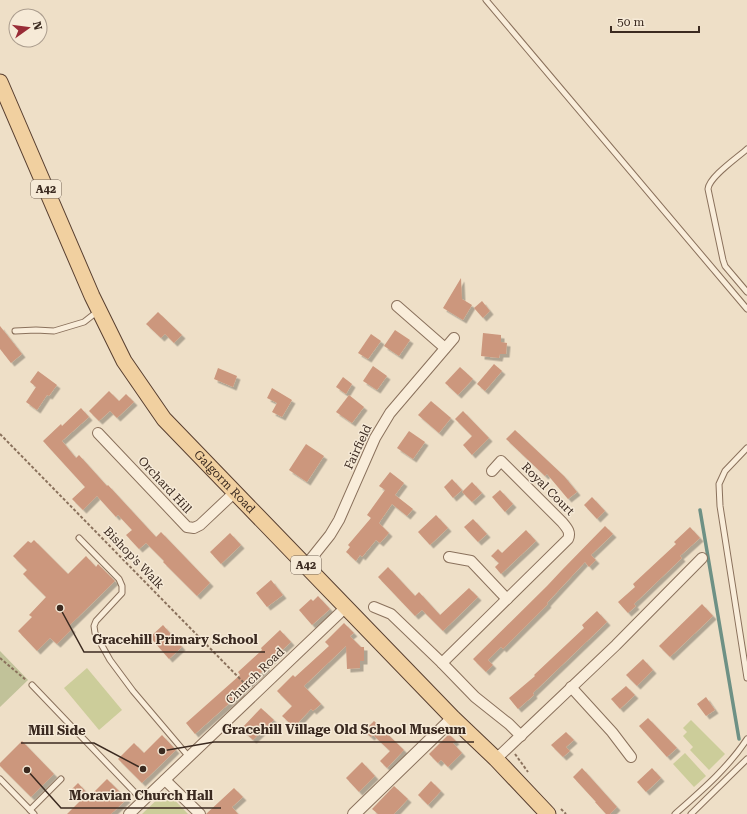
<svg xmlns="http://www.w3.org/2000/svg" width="747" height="814" viewBox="0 0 747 814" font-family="'Roboto Serif',serif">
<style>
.green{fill:#cccd9a}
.cemetery{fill:#c1c299}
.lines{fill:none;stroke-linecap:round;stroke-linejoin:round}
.stream{stroke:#6e9185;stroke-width:3.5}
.building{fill:#cc977d;filter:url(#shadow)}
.service-casing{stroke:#8a715c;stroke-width:7}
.minor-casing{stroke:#8a715c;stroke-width:12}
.tertiary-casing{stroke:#8a715c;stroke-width:14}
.primary-casing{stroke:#583f30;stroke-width:17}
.path{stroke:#8a715c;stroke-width:2;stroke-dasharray:3 2;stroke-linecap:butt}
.service{stroke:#f9edda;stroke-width:5}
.minor{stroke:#f9edda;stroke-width:10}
.tertiary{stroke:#f9edda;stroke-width:12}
.primary{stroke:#f1d0a0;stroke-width:15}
.labels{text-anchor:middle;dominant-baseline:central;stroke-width:3;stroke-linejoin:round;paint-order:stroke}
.shield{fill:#f6ead7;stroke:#736457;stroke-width:1}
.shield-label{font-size:11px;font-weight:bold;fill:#3b2a20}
.street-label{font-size:12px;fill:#3b2a20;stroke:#f6ead7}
.leader{fill:none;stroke:#3b2a20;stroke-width:1.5}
.callout-dot{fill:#3b2a20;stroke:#f6ead7;stroke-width:1.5}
.callout-label{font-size:13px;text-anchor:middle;font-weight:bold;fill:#3b2a20;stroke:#f6ead7;stroke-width:3;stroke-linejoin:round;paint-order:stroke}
</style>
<defs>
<filter id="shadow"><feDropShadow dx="3.5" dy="3.5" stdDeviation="0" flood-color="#0004"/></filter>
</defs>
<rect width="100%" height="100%" fill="#eedfc7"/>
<g class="green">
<path d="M87 668 122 710 99 730 64 688Z"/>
<path d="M691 720 725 754 709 770 690 750 693 747 683 736 687 732 683 728Z"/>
<path d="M685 753 706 776 694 787 673 764Z"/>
<path d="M166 791 188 814H142Z"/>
</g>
<path class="cemetery" d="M0 651 28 680 0 707Z"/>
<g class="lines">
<path class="stream" d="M700 510 739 739"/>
</g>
<g class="building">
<path d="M461 278 462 299 472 305 463 320 443 308Z"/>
<path d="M482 301 490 311 483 318 474 308Z"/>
<path d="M158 312 182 335 174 343 165 334 161 338 146 324Z"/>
<path d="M0 326 22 354 11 363 0 349Z"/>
<path d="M395 330 410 340 399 356 384 346Z"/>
<path d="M483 333 501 335V342L507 343 506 354H500L499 358 481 356Z"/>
<path d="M371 334 381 341 368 359 358 353Z"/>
<path d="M494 364 502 371 485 391 477 384Z"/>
<path d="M373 366 387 376 377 390 363 381Z"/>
<path d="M460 367 473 379 458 395 445 383Z"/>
<path d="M218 368 237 376 233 387 214 379Z"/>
<path d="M38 371 57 385 49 396 47 395 37 410 26 402 36 387 30 382Z"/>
<path d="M343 377 352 384 346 394 336 387Z"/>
<path d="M272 388 292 400 282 417 272 412 277 403 267 398Z"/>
<path d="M109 391 119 401 126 394 134 402 117 418 110 411 99 421 89 411Z"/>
<path d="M349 395 364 407 352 423 336 412Z"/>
<path d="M431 401 451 418 439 433 418 415Z"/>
<path d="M81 408 89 417 62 441 76 458 79 455 107 486 108 485 156 537 161 532 210 583 197 596 163 562 164 561 146 543 139 549 126 535 132 530 118 515 116 517 97 496 83 510 72 499 85 487 43 441 61 424 62 426Z"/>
<path d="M463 411 489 438 472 455 463 445 472 436 455 419Z"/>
<path d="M515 430 564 476 577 492 568 499 547 474 545 476 506 439Z"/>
<path d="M409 431 425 442 413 459 397 448Z"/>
<path d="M306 444 324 456 307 482 289 470Z"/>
<path d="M390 472 404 483 395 495 413 509 407 516 392 504 379 523 389 533 380 543 376 540 362 557 360 555 356 561 346 552 350 547 348 545 371 518 367 515 385 490 379 486Z"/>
<path d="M452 479 462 490 453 498 444 487Z"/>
<path d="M472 482 482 493 472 502 462 492Z"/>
<path d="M500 490 513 504 505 512 492 497Z"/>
<path d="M592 497 605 511 597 519 584 505Z"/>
<path d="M436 515 448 528 430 545 418 532Z"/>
<path d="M473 519 487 534 478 542 464 527Z"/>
<path d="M605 526 613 534 591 555 596 560 589 567 585 562 547 603 548 604 503 649 501 647 488 660 493 665 486 672 473 659 547 586 562 570Z"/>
<path d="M690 527 700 538 680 556 682 558 634 604 636 606 628 613 618 602 635 587 633 584 676 544 674 542Z"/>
<path d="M526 530 536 541 501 574 495 567 499 563 491 556 498 549 502 553Z"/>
<path d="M230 533 241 545 221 564 210 552Z"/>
<path d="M34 540 68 574 86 556 96 567 98 564 115 581 69 626 72 629 57 644 50 638 37 651 18 631 32 617 29 615 46 597 23 574 27 570 13 556 28 541 31 543Z"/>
<path d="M388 567 415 596 419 592 440 615 469 588 478 597 443 631 422 610 415 616 378 577Z"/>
<path d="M271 580 283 595 267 607 256 593Z"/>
<path d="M318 596 330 609 312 625 299 610 311 599 313 601Z"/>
<path d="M702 604 713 616 670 657 659 646Z"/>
<path d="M597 611 607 622 533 693 534 695 518 709 509 698 535 676 534 675 584 628 582 625Z"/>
<path d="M344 623 354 633 350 636 361 647H364V661H360V668L347 669 346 646 304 686 321 704 313 711 311 709 294 727 282 716 292 706 277 691 293 675 295 677 329 646 325 642Z"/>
<path d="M163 625 182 647 169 659 150 637Z"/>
<path d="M280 630 291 642 265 666 267 667 241 691 242 692 195 734 186 723 240 675 238 672 262 650 261 648Z"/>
<path d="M643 659 653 670 637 686 626 675Z"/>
<path d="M626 686 635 695 620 709 611 699Z"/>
<path d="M706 697 715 710 706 716 697 704Z"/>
<path d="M261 708 274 720 253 740 241 729Z"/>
<path d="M648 718 677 748 667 757 639 726Z"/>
<path d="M374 721 404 750 387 768 380 761 390 751 373 735 371 737 364 731Z"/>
<path d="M566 732 574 740 566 747 570 751 563 757 551 745Z"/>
<path d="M449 734 456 741 453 743 462 753 448 767 441 760 438 763 429 754Z"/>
<path d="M162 735 176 750 142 783 118 759 134 743 144 753Z"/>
<path d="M22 741 54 774 31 797 0 766V763Z"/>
<path d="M362 762 375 776 359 792 346 778Z"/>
<path d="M582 768 617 807 610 814H606L595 802H596L573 777Z"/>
<path d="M652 768 661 778 646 792 637 782Z"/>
<path d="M107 779 127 799 111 814H67L80 801 70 791 78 783 90 796Z"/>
<path d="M431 781 441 791 428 805 418 795Z"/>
<path d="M394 786 408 799 394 814H378L372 809Z"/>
<path d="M234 788 243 797 232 807 238 814H206Z"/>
</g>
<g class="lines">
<g class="service-casing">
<g id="service">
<path d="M486 0 747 309"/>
<path d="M747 149C737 158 709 177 708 189L723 260 725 266 747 292"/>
<path d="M15 331 36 330 54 331 84 322 98 311"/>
<path d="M747 448 725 471 719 484 720 506 747 678"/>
<path d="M79 538 119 579 122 586V593L96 621 94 626 95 633 110 660 133 691 189 757"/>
<path d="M32 685 143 801"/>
<path d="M0 779 34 814"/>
<path d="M30 810 61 779"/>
<path d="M675 814C701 791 728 768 747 739"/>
<path d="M691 814 747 759"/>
</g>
</g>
<g class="minor-casing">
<g id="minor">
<path d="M397 306 445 348"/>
<path d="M98 433 187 527 194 528 200 525 235 492"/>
<path d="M449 557 471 561 507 599"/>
<path d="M306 565 330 535 339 520 375 438 390 413 454 338"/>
<path d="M374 607 391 614 442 663 475 697 509 724 521 736"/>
<path d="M442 663 568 539C571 532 567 528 562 522L501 461 492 471"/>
<path d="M571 687 612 732 631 757"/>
<path d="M496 759 616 645 702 558"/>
<path d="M165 780 200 814"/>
<path d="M129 814 346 607"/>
</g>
</g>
<g class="tertiary-casing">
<path id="tertiary" d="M354 814 453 718"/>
</g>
<g class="primary-casing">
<g id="primary">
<path id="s1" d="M0 82 92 296 124 361 164 419 453 718 496 759 548 814"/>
</g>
</g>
<g class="path">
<path d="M0 434 247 686"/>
<path d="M0 658 26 680"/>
<path d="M515 754 528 772"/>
<path d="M561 809 566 814"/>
</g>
<use href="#service" class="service"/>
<use href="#minor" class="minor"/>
<use href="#tertiary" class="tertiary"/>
<use href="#primary" class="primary"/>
</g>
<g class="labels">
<g class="shield">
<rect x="31" y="180" width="30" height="18" rx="3"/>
<rect x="291" y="556" width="30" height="18" rx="3"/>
</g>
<g class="shield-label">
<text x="46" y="189">A42</text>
<text x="306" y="565">A42</text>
</g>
<g class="street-label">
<text transform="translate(358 447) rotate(-65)">Fairfield</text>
<text stroke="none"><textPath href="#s1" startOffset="463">Galgorm Road</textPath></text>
<text transform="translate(165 485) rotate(47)">Orchard Hill</text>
<text transform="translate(548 489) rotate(45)">Royal Court</text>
<text transform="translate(134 558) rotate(46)">Bishop's Walk</text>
<text transform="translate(255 676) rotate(-44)">Church Road</text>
</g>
</g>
<path class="leader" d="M60 608L84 652H265M162 751L214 742H474M143 769L94 743H21M27 770L61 808H221"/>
<g class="callout-dot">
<circle cx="60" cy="608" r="4"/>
<circle cx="162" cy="751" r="4"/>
<circle cx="143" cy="769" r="4"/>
<circle cx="27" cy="770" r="4"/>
</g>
<g class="callout-label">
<text x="175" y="644">Gracehill Primary School</text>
<text x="344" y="734">Gracehill Village Old School Museum</text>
<text x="57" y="735">Mill Side</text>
<text x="141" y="800">Moravian Church Hall</text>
</g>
<g transform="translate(28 28) rotate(76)"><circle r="19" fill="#f6ead7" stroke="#ab9d8e"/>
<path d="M0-3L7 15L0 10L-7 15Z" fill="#992c37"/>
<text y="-6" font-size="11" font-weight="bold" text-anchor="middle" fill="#3b2a20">N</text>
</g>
<path d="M611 26v6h88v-6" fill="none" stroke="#3b2a20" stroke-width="2"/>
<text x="617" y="26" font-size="12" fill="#3b2a20" stroke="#f6ead7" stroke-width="3" paint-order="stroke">50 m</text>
</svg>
